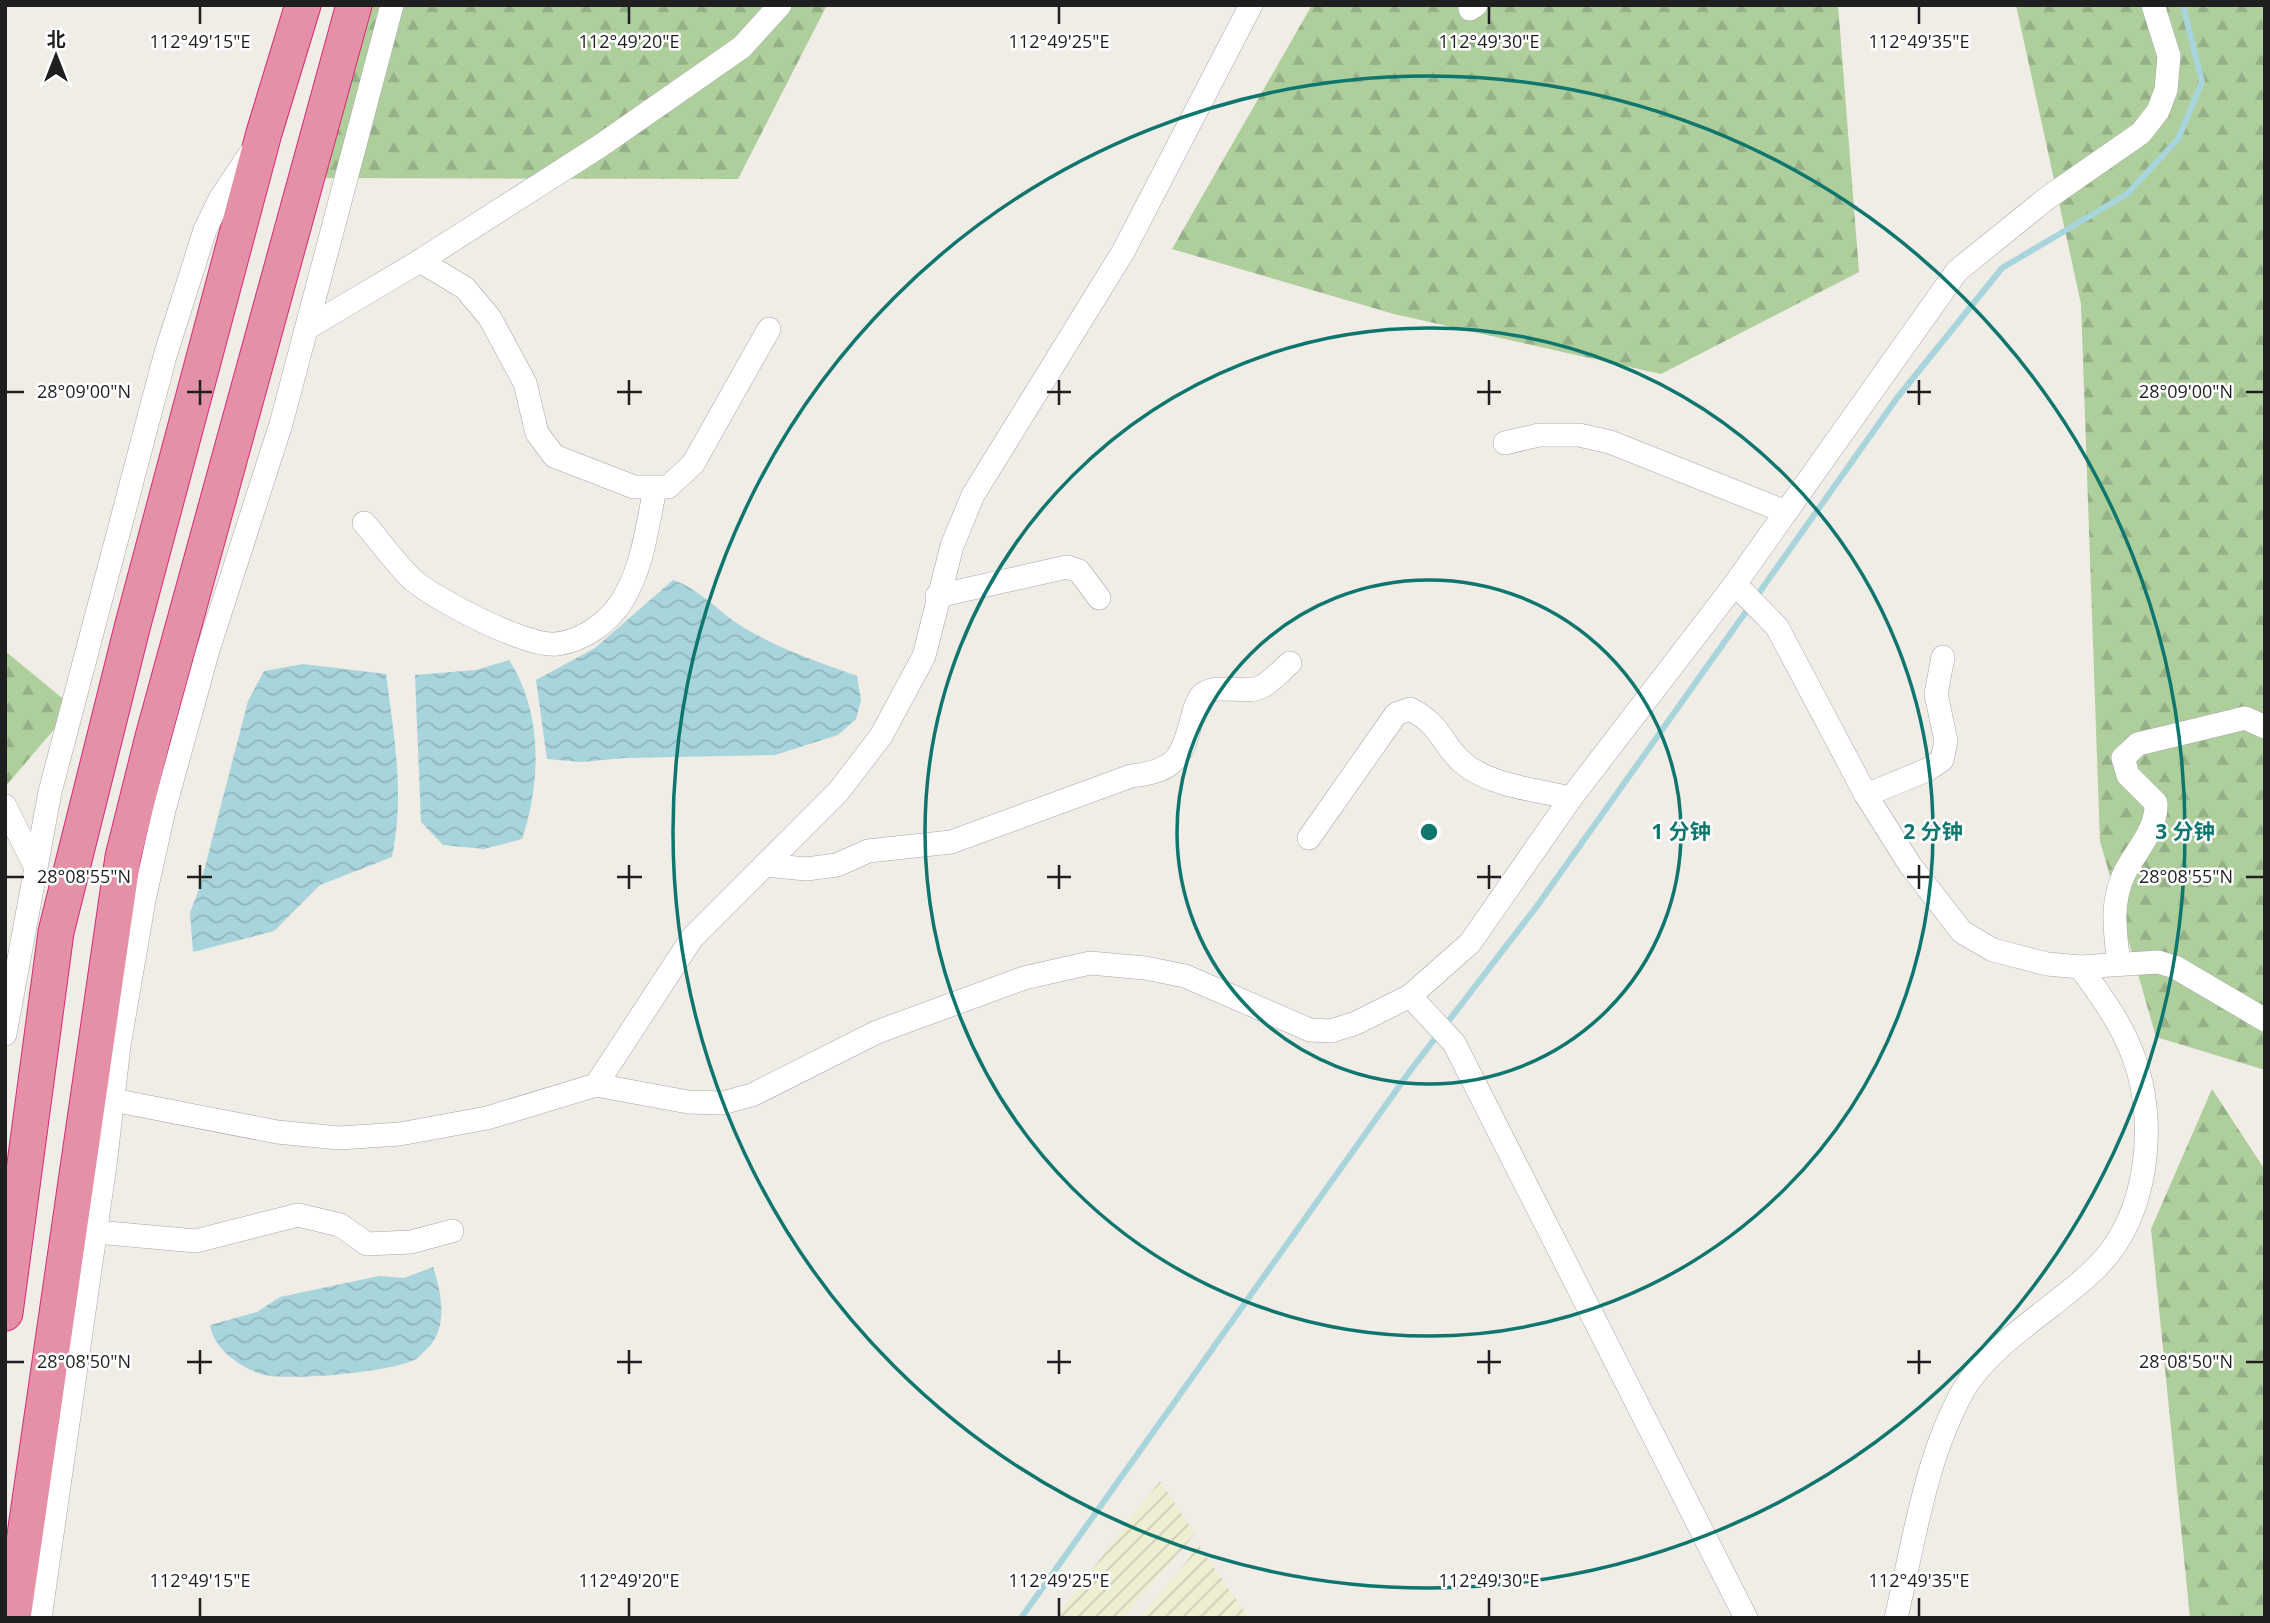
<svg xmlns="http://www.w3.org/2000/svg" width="2270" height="1623" viewBox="0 0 2270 1623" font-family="'Open Sans','Noto Sans SC',sans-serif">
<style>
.farmland{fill:url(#farmland-furrows)}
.forest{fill:url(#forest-firs)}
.water{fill:url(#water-waves)}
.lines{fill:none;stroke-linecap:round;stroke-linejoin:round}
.stream{stroke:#a8d4dc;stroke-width:6}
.minor-casing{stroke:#a6a6a6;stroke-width:24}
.highway-casing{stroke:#d62b73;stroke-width:37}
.minor{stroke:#fff;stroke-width:23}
.highway{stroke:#e490a6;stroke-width:35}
.ticks{fill:none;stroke:#1f1f1f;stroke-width:2.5}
.ring{fill:none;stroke:#0f766e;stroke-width:3.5}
.ticks-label{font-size:18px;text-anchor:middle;fill:#1f1f1f;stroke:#fff;stroke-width:5;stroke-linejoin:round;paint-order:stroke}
.centre{fill:#0f766e;stroke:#fff;stroke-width:3.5}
.ring-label{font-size:21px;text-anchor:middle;font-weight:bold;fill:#0f766e;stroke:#fff;stroke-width:5;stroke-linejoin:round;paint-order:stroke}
</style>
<defs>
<pattern id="farmland-furrows" width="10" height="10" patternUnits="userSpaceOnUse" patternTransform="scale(1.75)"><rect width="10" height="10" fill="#eeeed2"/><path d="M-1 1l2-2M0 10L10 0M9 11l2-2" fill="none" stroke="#ccccb4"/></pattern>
<pattern id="forest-firs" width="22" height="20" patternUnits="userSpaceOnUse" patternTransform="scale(1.75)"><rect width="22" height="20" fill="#aece9c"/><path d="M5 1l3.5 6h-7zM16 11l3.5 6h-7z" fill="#95b086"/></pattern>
<pattern id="water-waves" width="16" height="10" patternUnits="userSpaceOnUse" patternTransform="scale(1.75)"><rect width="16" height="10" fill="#a8d4dc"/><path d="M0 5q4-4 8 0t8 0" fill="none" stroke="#90b6bc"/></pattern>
</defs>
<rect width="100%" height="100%" fill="#f0ece6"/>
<g class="farmland">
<path d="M1160 1481 1195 1534 1123 1618H1055Z"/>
<path d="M1199 1546 1249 1618H1140Z"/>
</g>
<g class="forest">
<path d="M366 5H827L738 179 306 178Z"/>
<path d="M1312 5H1838L1859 272 1661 374 1394 314 1172 249Z"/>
<path d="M2016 5H2265V1070L2156 1037 2100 841 2081 304Z"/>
<path d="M5 651 73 707 5 787Z"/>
<path d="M2212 1089 2265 1170V1618H2190L2151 1229Z"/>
</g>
<g class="water">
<path d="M673 580C702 590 720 614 746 629 782 650 818 662 857 676L861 700 856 719 838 735 775 755 624 758 582 762 547 759 536 680 595 648Z"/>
<path d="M509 660C543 713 541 782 522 839L484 849 443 845 421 822 415 675 476 670Z"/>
<path d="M303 664 386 674C394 737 405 794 392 857L320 885 274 931 193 952 190 913 200 886 248 701 264 671Z"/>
<path d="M433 1267C441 1292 449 1325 428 1348 424 1351 419 1357 416 1359 393 1372 286 1382 261 1374 238 1366 214 1349 210 1325L257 1312 280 1297 379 1276 404 1278Z"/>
</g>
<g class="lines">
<g class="stream">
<path d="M1756 597 1897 398 2002 268 2127 194 2178 139 2202 82 2183 5"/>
<path d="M1021 1618 1410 1071 1537 906 1750 606"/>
</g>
<g class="minor-casing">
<g id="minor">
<path d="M1470 9 1476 5"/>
<path d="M420 261 465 288 490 318 525 383 537 433 554 456 634 487H668L693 464 769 329"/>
<path d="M307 328 420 261 600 146 742 47 780 5"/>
<path d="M1505 443 1539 435H1579L1610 442 1786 512"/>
<path d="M364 523C380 541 395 563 413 580 436 600 528 648 557 644 584 640 608 623 622 601 643 567 647 527 655 489"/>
<path d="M1735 584 1957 271 2046 199 2141 133 2158 111 2166 90 2169 56 2153 5"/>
<path d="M937 596 1067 567 1079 571 1099 598"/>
<path d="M1866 795 1927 770 1942 760 1946 741 1936 694 1943 657"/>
<path d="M5 806 35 866"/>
<path d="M1309 838 1396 714 1410 709C1443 726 1440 743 1463 763 1490 786 1537 790 1571 798"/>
<path d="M765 865 806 869 837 865 868 851 951 842 1131 776C1178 771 1182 756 1193 715 1195 708 1197 700 1202 695 1217 682 1244 695 1261 687 1272 682 1281 670 1290 663"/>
<path d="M2119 964C2115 932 2110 902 2125 872 2137 849 2157 830 2156 803L2128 775 2123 758 2138 744 2233 721 2245 718 2265 727"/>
<path d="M1410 996 1454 1043 1746 1618"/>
<path d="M5 1034 50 792 165 356 205 230 220 199 250 154"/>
<path d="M596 1085 692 938 838 792 881 736 924 656 952 546 973 495 1123 252 1251 5"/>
<path d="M113 1100 277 1132 339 1138 400 1134 487 1118 596 1085 688 1102 722 1103 752 1095 877 1032 1024 978 1090 963 1145 968 1185 976 1310 1030 1331 1031 1356 1023 1410 996 1470 943 1571 798 1735 584 1777 627 1866 795 1910 865 1962 932 1993 950 2047 964 2080 967 2158 962 2175 967 2265 1020"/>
<path d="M96 1232 196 1241 298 1215 340 1225 367 1244 411 1242 452 1231"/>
<path d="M40 1618 105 1165 119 1046 144 900 164 810 208 650 281 424 392 5"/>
<path d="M1896 1618C1914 1542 1925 1458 1964 1389 1993 1341 2057 1307 2097 1267 2148 1216 2158 1124 2134 1058 2122 1024 2101 996 2080 967"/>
</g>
</g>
<g class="highway-casing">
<g id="highway">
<path d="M5 1313 56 932 132 628 264 133 303 5"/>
<path d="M13 1618 123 857 153 737 354 5"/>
</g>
</g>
<use href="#minor" class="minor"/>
<use href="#highway" class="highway"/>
</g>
<path class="ticks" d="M200 7V24M629 7V24M1059 7V24M1489 7V24M1919 7V24M200 380V405M629 380V405M1059 380V405M1489 380V405M1919 380V405M7 392H24M187 392H212M617 392H642M1047 392H1071M1477 392H1501M1907 392H1931M2246 392H2263M200 865V889M629 865V889M1059 865V889M1489 865V889M1919 865V889M7 877H24M187 877H212M617 877H642M1047 877H1071M1477 877H1501M1907 877H1931M2246 877H2263M200 1350V1374M629 1350V1374M1059 1350V1374M1489 1350V1374M1919 1350V1374M7 1362H24M187 1362H212M617 1362H642M1047 1362H1071M1477 1362H1501M1907 1362H1931M2246 1362H2263M200 1598V1616M629 1598V1616M1059 1598V1616M1489 1598V1616M1919 1598V1616"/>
<g class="ring">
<circle cx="1429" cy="832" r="252"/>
<circle cx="1429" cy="832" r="504"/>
<circle cx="1429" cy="832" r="756"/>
</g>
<g class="ticks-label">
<text x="200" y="48">112°49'15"E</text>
<text x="629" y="48">112°49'20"E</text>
<text x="1059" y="48">112°49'25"E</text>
<text x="1489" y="48">112°49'30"E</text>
<text x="1919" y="48">112°49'35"E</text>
<text x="84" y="398">28°09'00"N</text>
<text x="2186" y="398">28°09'00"N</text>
<text x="84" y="883">28°08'55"N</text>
<text x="2186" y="883">28°08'55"N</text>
<text x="84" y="1368">28°08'50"N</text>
<text x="2186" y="1368">28°08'50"N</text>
<text x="200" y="1587">112°49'15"E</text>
<text x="629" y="1587">112°49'20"E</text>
<text x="1059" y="1587">112°49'25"E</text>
<text x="1489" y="1587">112°49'30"E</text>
<text x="1919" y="1587">112°49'35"E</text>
</g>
<circle cx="1429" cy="832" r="10" class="centre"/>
<g class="ring-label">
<text x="1681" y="839">1 分钟</text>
<text x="1933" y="839">2 分钟</text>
<text x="2185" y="839">3 分钟</text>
</g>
<rect width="2270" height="1623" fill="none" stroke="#1f1f1f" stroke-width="14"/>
<g transform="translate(56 56)" stroke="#ffffff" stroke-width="5" paint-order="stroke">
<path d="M0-5L12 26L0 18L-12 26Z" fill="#1f1f1f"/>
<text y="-10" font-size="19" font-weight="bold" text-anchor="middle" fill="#1f1f1f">北</text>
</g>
</svg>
